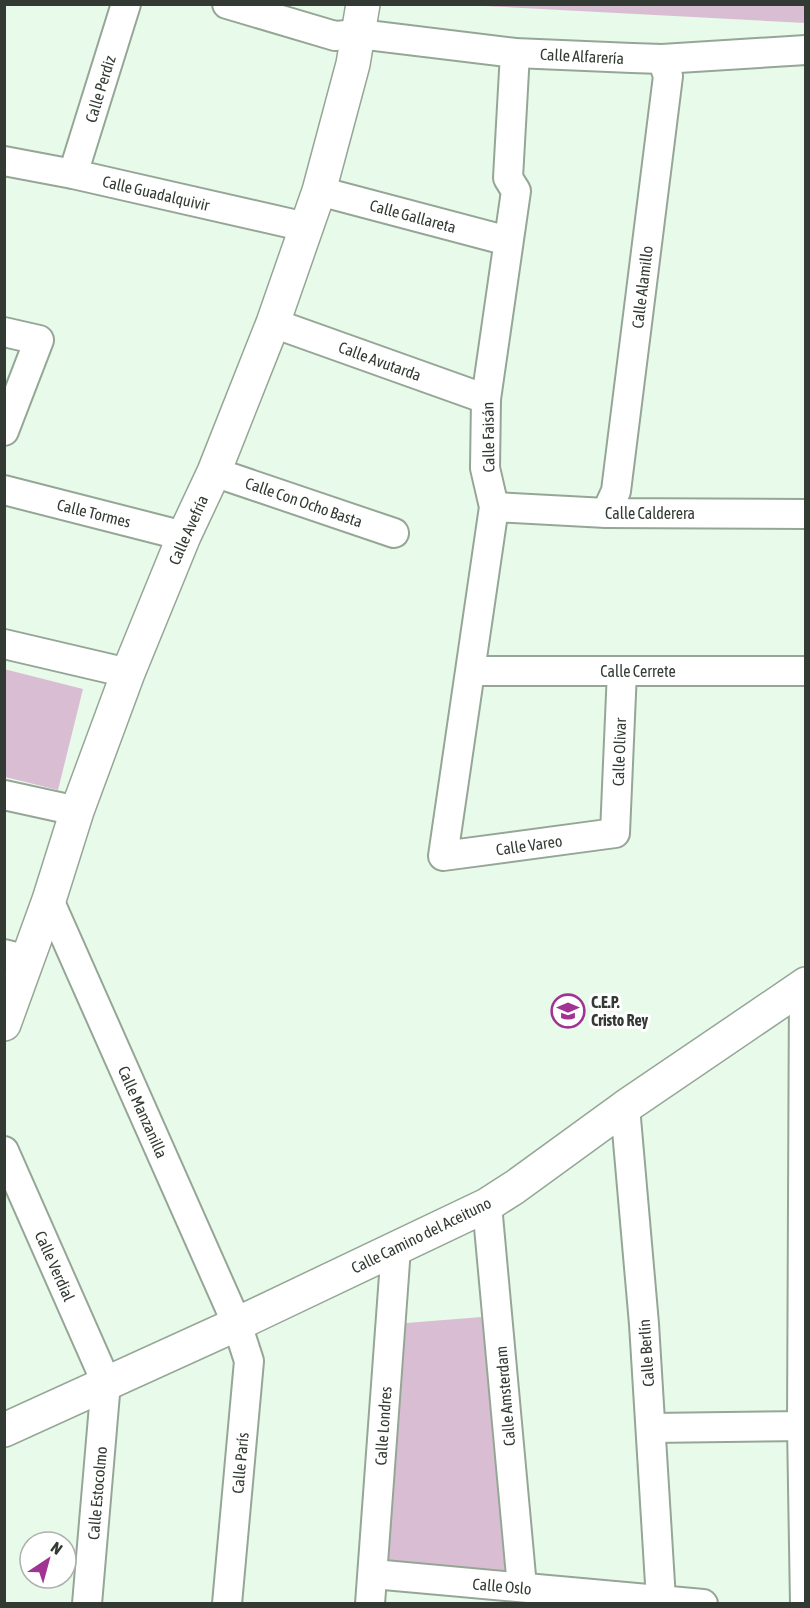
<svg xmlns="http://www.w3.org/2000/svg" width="810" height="1608" viewBox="0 0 810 1608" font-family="'Asap Condensed',sans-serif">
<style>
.green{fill:#d9bed3}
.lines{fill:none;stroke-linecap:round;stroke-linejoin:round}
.street-casing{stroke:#95a696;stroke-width:32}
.secondary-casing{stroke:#95a696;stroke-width:36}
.street{stroke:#fff;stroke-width:28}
.secondary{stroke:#fff;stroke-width:33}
.labels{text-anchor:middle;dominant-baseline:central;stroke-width:6;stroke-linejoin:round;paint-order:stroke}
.street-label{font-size:16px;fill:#333a33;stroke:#fff}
.poi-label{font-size:16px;font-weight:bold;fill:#333a33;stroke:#fff;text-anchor:start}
</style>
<rect width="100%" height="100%" fill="#e8fae9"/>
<g class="green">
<path d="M485 4 805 5V23L485 6Z"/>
<path d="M4 669 83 689 58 790 5 777Z"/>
<path d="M482 1317 505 1571 388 1561 406 1323Z"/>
</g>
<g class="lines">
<g class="street-casing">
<g id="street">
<path d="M227 4 335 36 359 34 515 53 632 58 662 59 806 50"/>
<path d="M515 53 508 178 516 191 486 399 485 468 494 507 443 856 615 833 622 671"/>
<path d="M4 161 73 174 306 227"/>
<path d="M73 174 126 4"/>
<path d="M319 191 508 241"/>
<path d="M273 323 486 399"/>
<path d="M4 332 39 340 4 431"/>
<path d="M214 472 394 533"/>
<path d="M4 490 184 536"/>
<path d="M494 507 606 513 806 514"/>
<path d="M606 513 616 491 668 76 662 59"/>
<path d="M4 644 128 673"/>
<path d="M471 671H806"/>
<path d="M4 795 77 811"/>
<path d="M49 900 237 1324 249 1361 227 1604"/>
<path d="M4 954 28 960"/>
<path d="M804 985 802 1426 805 1604"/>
<path d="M625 1107 644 1324 661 1600"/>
<path d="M4 1151 106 1382 87 1604"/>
<path d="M487 1205 522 1587"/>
<path d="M651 1428 806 1426"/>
<path d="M373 1574 703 1604"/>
<path d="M370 1604 396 1248"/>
</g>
</g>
<g class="secondary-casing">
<g id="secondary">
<path d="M4 1024 49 900 77 811 128 673 184 536 214 472 273 323 319 191 353 64 363 4"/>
<path d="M4 1430 237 1324 487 1205 515 1187 625 1107 806 984"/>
</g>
</g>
<use href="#street" class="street"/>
<use href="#secondary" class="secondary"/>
</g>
<defs>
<g id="school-ring" transform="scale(1.725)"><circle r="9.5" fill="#fff" stroke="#a13392" stroke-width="1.5"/><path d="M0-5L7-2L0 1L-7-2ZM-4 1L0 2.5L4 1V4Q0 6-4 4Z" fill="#a13392"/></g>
</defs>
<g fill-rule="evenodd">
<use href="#school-ring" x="568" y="1011"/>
</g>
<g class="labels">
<g class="street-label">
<text transform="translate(582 56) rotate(3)">Calle Alfarería</text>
<text transform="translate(100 89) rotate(-73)">Calle Perdiz</text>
<text transform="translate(156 193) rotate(13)">Calle Guadalquivir</text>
<text transform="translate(413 216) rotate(15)">Calle Gallareta</text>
<text transform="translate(642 287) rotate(-83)">Calle Alamillo</text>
<text transform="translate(380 361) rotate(20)">Calle Avutarda</text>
<text transform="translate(488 437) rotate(-91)">Calle Faisán</text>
<text transform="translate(304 502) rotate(19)">Calle Con Ocho Basta</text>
<text transform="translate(94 513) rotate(14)">Calle Tormes</text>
<text x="650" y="513">Calle Calderera</text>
<text transform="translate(188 530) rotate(-66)">Calle Avefría</text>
<text x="638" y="671">Calle Cerrete</text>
<text transform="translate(619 752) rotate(-88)">Calle Olivar</text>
<text transform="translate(529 845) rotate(-8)">Calle Vareo</text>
<text transform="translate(143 1112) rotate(66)">Calle Manzanilla</text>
<text transform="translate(421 1235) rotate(-26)">Calle Camino del Aceituno</text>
<text transform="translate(55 1266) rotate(66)">Calle Verdial</text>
<text transform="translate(646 1353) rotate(-94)">Calle Berlín</text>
<text transform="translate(505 1396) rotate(-95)">Calle Amsterdam</text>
<text transform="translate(383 1426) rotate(-86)">Calle Londres</text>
<text transform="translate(240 1463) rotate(-85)">Calle París</text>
<text transform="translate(97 1493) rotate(-85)">Calle Estocolmo</text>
<text transform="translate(502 1586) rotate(5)">Calle Oslo</text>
</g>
<g class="poi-label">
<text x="591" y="1002">C.E.P.<tspan x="591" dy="18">Cristo Rey</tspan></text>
</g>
</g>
<rect width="810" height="1608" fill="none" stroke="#333a33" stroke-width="12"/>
<g transform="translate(48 1560) rotate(36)"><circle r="28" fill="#ffffff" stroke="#adb0ad" stroke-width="1.5"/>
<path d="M0-4.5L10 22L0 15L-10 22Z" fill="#a13392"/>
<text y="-9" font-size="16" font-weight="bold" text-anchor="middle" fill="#333a33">N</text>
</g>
</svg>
